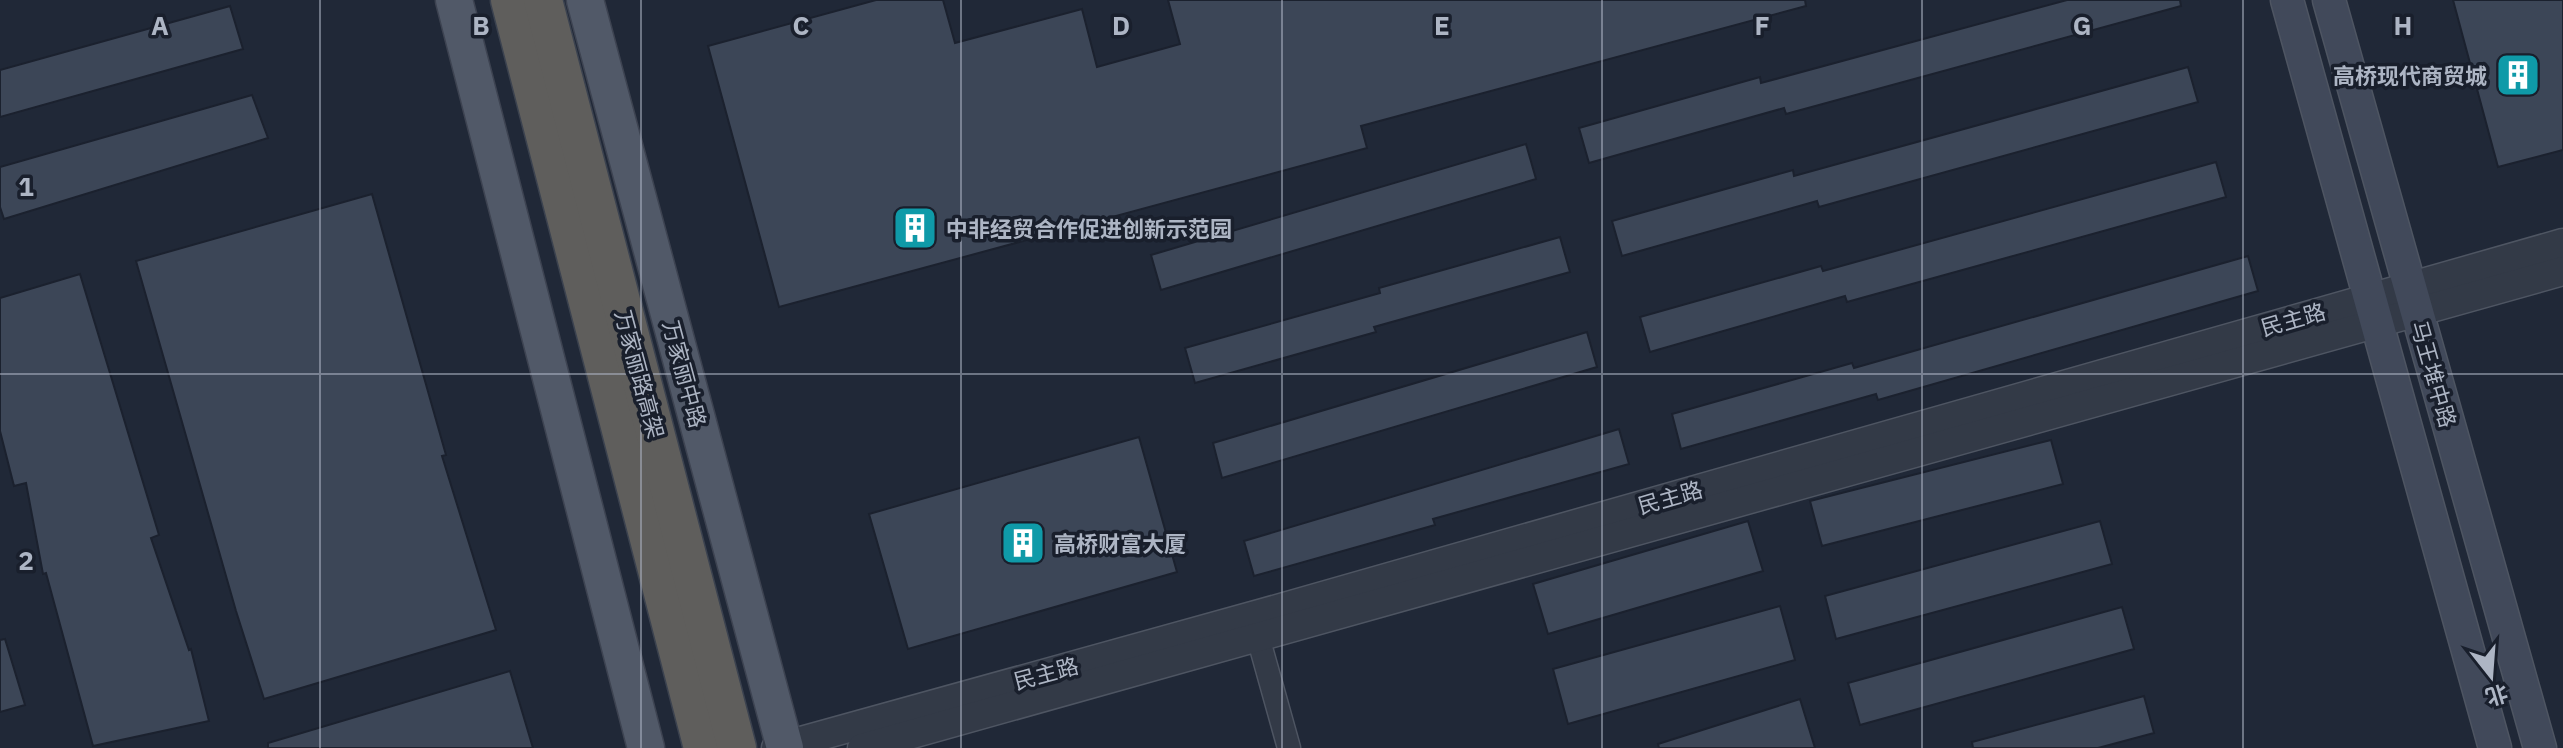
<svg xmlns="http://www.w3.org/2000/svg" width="2563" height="748" viewBox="0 0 2563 748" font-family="'IBM Plex Sans','Noto Sans SC',sans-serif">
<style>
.building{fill:#3c4657;stroke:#1b212e;stroke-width:2}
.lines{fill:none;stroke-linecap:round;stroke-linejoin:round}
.minor-casing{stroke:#4e5562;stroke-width:25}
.tertiary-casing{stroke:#4e5562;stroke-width:31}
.secondary-casing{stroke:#4e5562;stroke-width:35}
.primary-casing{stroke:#3d4351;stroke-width:39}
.trunk-casing{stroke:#3b424f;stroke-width:41}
.minor{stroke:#333a47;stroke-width:22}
.tertiary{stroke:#333a47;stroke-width:28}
.secondary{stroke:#41495a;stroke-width:32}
.primary{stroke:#515968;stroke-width:36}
.trunk{stroke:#5f5e5c;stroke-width:38}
.grid{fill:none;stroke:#adb5c4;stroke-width:2;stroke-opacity:0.55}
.labels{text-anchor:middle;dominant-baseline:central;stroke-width:7;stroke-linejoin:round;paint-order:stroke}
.poi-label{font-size:22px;font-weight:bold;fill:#adb5c4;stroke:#191f2c;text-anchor:start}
.street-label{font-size:22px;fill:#adb5c4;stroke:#191f2c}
.grid-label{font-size:26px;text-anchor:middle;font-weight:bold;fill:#adb5c4;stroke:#191f2c;stroke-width:7;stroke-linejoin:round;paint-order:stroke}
</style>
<rect width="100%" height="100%" fill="#202837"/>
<g class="building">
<path d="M876 0H943L955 43 1082 9 1097 67 1180 44 1168 0H1805L1806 6 1361 126 1367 148 779 307 708 46Z"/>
<path d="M2067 0H2180L2181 6 1786 114 1784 108 1589 163 1579 128 1760 77 1761 83Z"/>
<path d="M2453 0H2563V150L2498 167Z"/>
<path d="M230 6 243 49 0 117V70Z"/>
<path d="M2188 67 2198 102 1819 207 1817 201 1622 256 1612 221 1793 170 1794 176Z"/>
<path d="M252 95 268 138 4 219 0 207V167Z"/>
<path d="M1526 144 1536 179 1161 290 1151 255Z"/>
<path d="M2216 162 2226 197 1847 302 1845 296 1650 352 1640 317 1821 266 1823 271Z"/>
<path d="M372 194 446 455 442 456 496 630 264 699 236 611 136 261Z"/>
<path d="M1560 237 1570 272 1374 327 1376 332 1195 383 1185 348 1380 293 1379 288Z"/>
<path d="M2248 256 2258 291 1878 400 1876 394 1681 449 1672 414 1852 363 1854 368Z"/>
<path d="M80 274 159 535 151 538 189 650 191 649 209 721 93 746 46 573 43 574 26 483 14 486 0 431V298Z"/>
<path d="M1587 332 1597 367 1222 478 1213 443Z"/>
<path d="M1619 429 1629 464 1433 519 1435 525 1254 576 1244 541Z"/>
<path d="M1139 437 1177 572 908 649 869 514Z"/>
<path d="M2051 440 2063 484 1822 546 1810 501Z"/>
<path d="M1748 521 1763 571 1548 634 1533 584Z"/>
<path d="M2100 521 2112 564 1836 639 1825 596Z"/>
<path d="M1780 606 1795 660 1568 724 1553 669Z"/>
<path d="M2122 607 2134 649 1860 725 1848 683Z"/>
<path d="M5 639 25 705 0 712V640Z"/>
<path d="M510 671 533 748H268V743Z"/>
<path d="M2144 696 2154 733 2098 748H1973L1972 742Z"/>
<path d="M1800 699 1815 748H1659L1658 744Z"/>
</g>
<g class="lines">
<g class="minor-casing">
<path id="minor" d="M1258 637 1289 748"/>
</g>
<g class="tertiary-casing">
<g id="tertiary">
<path d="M776 748 1263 613 2563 243"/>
<path d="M862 748 2563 271"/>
</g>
</g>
<g class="secondary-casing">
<g id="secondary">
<path d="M2287 0 2495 748"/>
<path d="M2329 0 2540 748"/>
</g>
</g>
<g class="primary-casing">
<g id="primary">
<path d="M454 0 646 748"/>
<path d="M585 0 785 748"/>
</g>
</g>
<g class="trunk-casing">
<g id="trunk">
<path d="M510 0 703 748"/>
<path d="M543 0 737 748"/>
</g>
</g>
<use href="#minor" class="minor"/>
<use href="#tertiary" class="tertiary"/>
<use href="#secondary" class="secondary"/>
<use href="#primary" class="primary"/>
<use href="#trunk" class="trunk"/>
</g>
<path class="grid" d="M320 0V748M641 0V748M961 0V748M1282 0V748M1602 0V748M1922 0V748M2243 0V748M0 374H2563"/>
<defs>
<g id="building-square" transform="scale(2.3)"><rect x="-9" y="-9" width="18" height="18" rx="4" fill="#0f9aa8" stroke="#191f2c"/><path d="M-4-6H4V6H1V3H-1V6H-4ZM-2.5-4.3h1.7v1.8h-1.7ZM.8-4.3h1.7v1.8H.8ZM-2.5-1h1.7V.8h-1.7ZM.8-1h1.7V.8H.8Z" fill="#fff"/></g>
</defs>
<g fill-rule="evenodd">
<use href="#building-square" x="2518" y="75"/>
<use href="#building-square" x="915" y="228"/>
<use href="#building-square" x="1023" y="543"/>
</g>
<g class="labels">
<g class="poi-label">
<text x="2487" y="75" text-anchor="end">高桥现代商贸城</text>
<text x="946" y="228">中非经贸合作促进创新示范园</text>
<text x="1054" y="543">高桥财富大厦</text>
</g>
<g class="street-label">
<text transform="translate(2293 319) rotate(-16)">民主路</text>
<text transform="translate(640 374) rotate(75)">万家丽路高架</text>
<text transform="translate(685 374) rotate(75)">万家丽中路</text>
<text transform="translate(2434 374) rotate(74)">马王堆中路</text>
<text transform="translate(1670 497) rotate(-16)">民主路</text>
<text transform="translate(1046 673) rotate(-15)">民主路</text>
</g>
</g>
<g class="grid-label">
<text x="160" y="35">A</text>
<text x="481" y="35">B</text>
<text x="801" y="35">C</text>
<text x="1121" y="35">D</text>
<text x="1442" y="35">E</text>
<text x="1762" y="35">F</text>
<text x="2082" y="35">G</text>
<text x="2403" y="35">H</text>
<text x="26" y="196">1</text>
<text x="26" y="570">2</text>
</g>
<g transform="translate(2491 676) rotate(163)" stroke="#191f2c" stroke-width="6" paint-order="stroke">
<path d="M0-6L14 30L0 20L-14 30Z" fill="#adb5c4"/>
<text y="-12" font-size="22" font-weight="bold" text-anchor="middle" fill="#adb5c4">北</text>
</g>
</svg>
